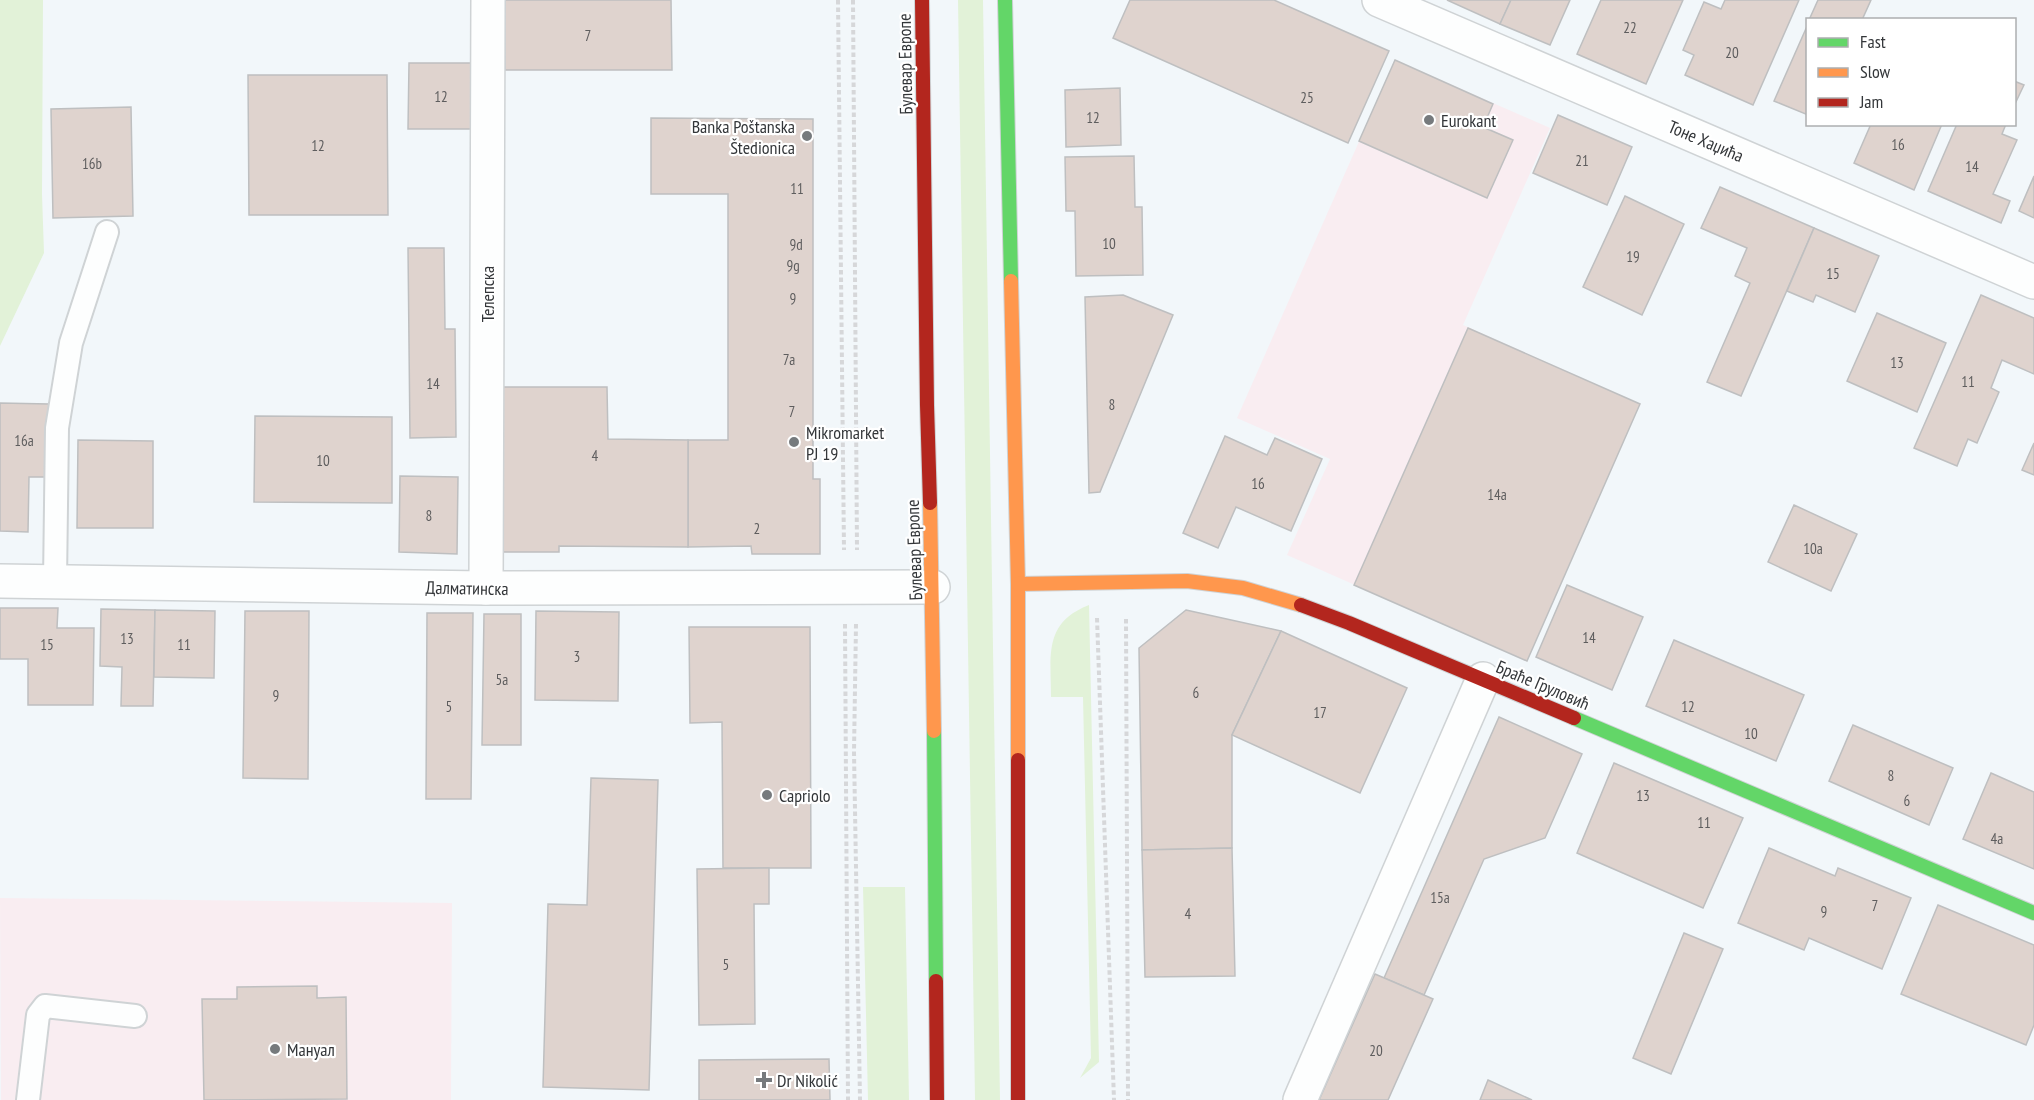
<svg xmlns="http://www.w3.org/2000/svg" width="2034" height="1100" viewBox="0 0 2034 1100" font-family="'PT Sans Narrow',sans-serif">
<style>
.commercial{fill:#f9edf1}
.green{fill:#e2f2d8}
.building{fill:#dfd3ce;stroke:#bebfc0;stroke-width:1.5}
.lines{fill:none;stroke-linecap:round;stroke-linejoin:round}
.lane-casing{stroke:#cfd3d5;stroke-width:26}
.street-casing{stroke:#cfd3d5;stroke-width:36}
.fast-casing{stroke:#cfd3d5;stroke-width:16}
.slow-casing{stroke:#cfd3d5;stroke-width:16}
.jam-casing{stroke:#cfd3d5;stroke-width:16}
.path{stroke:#d6d7d9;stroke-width:4;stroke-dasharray:4.5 3;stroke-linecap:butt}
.lane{stroke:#fdfefe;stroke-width:22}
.street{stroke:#fdfefe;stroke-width:33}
.fast{stroke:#63d668;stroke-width:14}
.slow{stroke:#ff974d;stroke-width:14}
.jam{stroke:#b3261e;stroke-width:14}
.poi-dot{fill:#767a7d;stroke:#fff;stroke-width:2}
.labels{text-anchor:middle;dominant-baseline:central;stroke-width:4.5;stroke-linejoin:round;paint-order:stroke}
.number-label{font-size:15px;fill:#5e5d5e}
.street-label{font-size:18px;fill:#333639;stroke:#fff}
.poi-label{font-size:18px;fill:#333639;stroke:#fff;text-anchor:start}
</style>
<rect width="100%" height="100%" fill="#f2f7fa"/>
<g class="commercial">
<path d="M1395 60 1550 128 1463 325 1640 404 1527 661 1287 555 1330 459 1237 418Z"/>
<path d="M0 898 452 903 451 1100H1Z"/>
</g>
<g class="green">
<path d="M0 0H43L42 194 44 253 0 346Z"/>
<path d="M958 0H983L1000 1100H975Z"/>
<path d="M1089 605 1099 1062 1080 1078 1091 1058 1083 697H1051C1051 656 1043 623 1089 605Z"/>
<path d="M863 887H905L909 1100H868Z"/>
</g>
<g class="building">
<path d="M504 0H671L672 70H505Z"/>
<path d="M1130 0H1274L1389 51 1348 143 1113 38Z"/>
<path d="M1447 0H1511L1500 24Z"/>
<path d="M1511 0H1570L1550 45 1500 24Z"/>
<path d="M1601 0H1683L1646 84 1577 54Z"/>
<path d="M1725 0H1799L1753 105 1685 75 1694 55 1683 50 1704 2 1721 9Z"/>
<path d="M1818 0H1871L1862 20H1809Z"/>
<path d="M1808 24V115L1774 101Z"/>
<path d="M1395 60 1493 104 1483 127 1513 140 1487 198 1359 141Z"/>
<path d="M409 63H473V129H408Z"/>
<path d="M248 75H387L388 215H249Z"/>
<path d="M2014 81 2024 85 2014 106Z"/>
<path d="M1120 88 1121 145 1066 147 1065 90Z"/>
<path d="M131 107 133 216 53 218 51 109Z"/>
<path d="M1558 115 1632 147 1607 205 1533 173Z"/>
<path d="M651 118 813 119V479H820V554H752L751 546 688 547V440H728V194H651Z"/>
<path d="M1871 124H1942L1914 190 1854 163Z"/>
<path d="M1957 124H2006L2002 134 2017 140 1993 194 2010 201 2001 223 1928 191Z"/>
<path d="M1134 156 1135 207H1142L1143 275 1076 276 1075 211H1066L1065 157Z"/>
<path d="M2034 176V218L2019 211Z"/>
<path d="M1720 187 1814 228 1741 396 1707 382 1750 283 1735 276 1747 248 1701 228Z"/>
<path d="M1625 196 1684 224 1642 315 1583 287Z"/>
<path d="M1814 228 1879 256 1855 312 1816 295 1813 302 1787 291Z"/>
<path d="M408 248H444L445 329H455L456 437 410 438Z"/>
<path d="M1123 295 1173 315 1100 492 1089 493 1085 297Z"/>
<path d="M1981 295 2034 318V374L2002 360 1991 388 1999 392 1977 443 1968 439 1957 466 1914 448Z"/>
<path d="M1877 313 1946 343 1917 412 1847 381Z"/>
<path d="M1468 328 1640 404 1527 661 1354 585Z"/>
<path d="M502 387H607L608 439 688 440V547L559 546V552H494Z"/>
<path d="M0 403 49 404 47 477H29L28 532 0 531Z"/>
<path d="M255 416 392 417V503L254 502Z"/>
<path d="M1225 436 1267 455 1275 438 1322 459 1291 531 1236 507 1218 548 1183 533Z"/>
<path d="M78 440 153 441V528H77Z"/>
<path d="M2034 443V475L2022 470Z"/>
<path d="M400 476 458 477 457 554 399 552Z"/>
<path d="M1794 505 1857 534 1831 591 1768 562Z"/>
<path d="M1567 585 1643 617 1612 690 1536 657Z"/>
<path d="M0 608H58L57 628H94L93 705H28V659H0Z"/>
<path d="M101 609 155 610 153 706H121L122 667 100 666Z"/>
<path d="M155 610 215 611 214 678 154 677Z"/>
<path d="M1186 610 1281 631 1232 735V848L1142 850 1139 648Z"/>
<path d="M245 611H309L308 779 243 778Z"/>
<path d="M536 611 619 612 618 701 535 700Z"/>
<path d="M427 613H473L471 799H426Z"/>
<path d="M484 614H521V745H482Z"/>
<path d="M689 627H810L811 868H723L722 722 690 723Z"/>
<path d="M1281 631 1407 688 1360 793 1232 735Z"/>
<path d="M1674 640 1804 695 1776 761 1646 706Z"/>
<path d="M1499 717 1582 754 1545 838 1484 859 1424 995 1384 978Z"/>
<path d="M1853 725 1953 768 1929 825 1829 781Z"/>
<path d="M1614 763 1743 818 1703 908 1577 853Z"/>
<path d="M1991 773 2034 792V869L1963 839Z"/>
<path d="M591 778 658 780 649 1090 543 1087 548 904 587 905Z"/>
<path d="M1232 848 1235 976 1145 977 1142 850Z"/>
<path d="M1769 848 1835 876 1838 868 1911 898 1882 969 1809 938 1804 950 1738 923Z"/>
<path d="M769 868V904H754L755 1024 699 1025 697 869Z"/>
<path d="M1938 905 2034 945V1025L2026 1045 1901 994Z"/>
<path d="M1684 933 1723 949 1671 1074 1633 1058Z"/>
<path d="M1375 974 1433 999 1388 1100H1319Z"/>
<path d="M317 986V998L346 997 347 1099 204 1100 202 999H237V987Z"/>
<path d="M829 1059 830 1100H699V1060Z"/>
<path d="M1488 1080 1532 1100H1480Z"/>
</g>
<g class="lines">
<g class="lane-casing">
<g id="lane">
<path d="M55 582 57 428 71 343 107 232"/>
<path d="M28 1100 38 1015 45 1006 135 1016"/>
</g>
</g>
<g class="street-casing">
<g id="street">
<path d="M1379 0 2034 282"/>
<path d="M0 581 486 588 933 587"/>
<path d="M486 588 488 0"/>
<path d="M1300 1100 1483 679"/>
</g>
</g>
<g class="fast-casing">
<g id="fast">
<path d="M1005 0 1011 281"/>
<path d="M1574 718 2034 913"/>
<path d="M934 731 936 981"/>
</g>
</g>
<g class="slow-casing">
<g id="slow">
<path d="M1011 281 1018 584V760"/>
<path d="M930 503 934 731"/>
<path d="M1018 584 1187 581 1243 588 1301 605"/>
</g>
</g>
<g class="jam-casing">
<g id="jam">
<path d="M922 0 927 405 930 503"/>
<path d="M1301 605 1349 623 1574 718"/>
<path d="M1018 760V1100"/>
<path d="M936 981 937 1100"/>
</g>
</g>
<g class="path">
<path d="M838 0 844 550"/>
<path d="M853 0 857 550"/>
<path d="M1097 618 1114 1100"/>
<path d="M1126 619 1128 1100"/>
<path d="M845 624 848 1100"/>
<path d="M856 624 854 752 860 1100"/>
</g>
<use href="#lane" class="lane"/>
<use href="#street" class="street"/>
<use href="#fast" class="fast"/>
<use href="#slow" class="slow"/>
<use href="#jam" class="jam"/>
</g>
<g class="poi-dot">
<circle cx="1429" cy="120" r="6"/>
<circle cx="807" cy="136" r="6"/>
<circle cx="794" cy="442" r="6"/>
<circle cx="767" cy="795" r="6"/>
<circle cx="275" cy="1049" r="6"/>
<path d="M761 1071h6v6h6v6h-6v6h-6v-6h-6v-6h6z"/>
</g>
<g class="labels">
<g class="number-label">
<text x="1630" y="27">22</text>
<text x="588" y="35">7</text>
<text x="1732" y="52">20</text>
<text x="441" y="96">12</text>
<text x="1307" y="97">25</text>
<text x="1093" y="117">12</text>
<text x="1898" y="144">16</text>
<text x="318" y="145">12</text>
<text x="1582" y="160">21</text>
<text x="92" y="163">16b</text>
<text x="1972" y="166">14</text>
<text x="797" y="188">11</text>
<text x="1109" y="243">10</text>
<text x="796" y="244">9d</text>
<text x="1633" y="256">19</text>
<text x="793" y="265">9g</text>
<text x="1833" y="273">15</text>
<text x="793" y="298">9</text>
<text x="789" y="359">7a</text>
<text x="1897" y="362">13</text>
<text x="1968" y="381">11</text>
<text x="433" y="383">14</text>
<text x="1112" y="404">8</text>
<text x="792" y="411">7</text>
<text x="24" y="440">16a</text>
<text x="595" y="455">4</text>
<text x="323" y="460">10</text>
<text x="1258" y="483">16</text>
<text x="1497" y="494">14a</text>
<text x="429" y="515">8</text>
<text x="757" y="528">2</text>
<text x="1813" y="548">10a</text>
<text x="1589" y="637">14</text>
<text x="127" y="638">13</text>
<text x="47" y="644">15</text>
<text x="184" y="644">11</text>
<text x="577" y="656">3</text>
<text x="502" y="679">5a</text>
<text x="1196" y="692">6</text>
<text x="276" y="695">9</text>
<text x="449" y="706">5</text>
<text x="1688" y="706">12</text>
<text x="1320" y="712">17</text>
<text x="1751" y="733">10</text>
<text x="1891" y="775">8</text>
<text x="1643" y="795">13</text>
<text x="1907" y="800">6</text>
<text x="1704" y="822">11</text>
<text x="1997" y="838">4a</text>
<text x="1440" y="897">15a</text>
<text x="1875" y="905">7</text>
<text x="1824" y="911">9</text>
<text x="1188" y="913">4</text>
<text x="726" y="964">5</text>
<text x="1376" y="1050">20</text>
</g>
<g class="street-label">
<text transform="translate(905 64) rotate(-91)">Булевар Европе</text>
<text transform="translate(1706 141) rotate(23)">Тоне Хаџића</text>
<text transform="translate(487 294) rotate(-90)">Телепска</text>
<text transform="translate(914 550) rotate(-92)">Булевар Европе</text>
<text transform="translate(467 588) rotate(1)">Далматинска</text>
<text transform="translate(1543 685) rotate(23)">Браће Груловић</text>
</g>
<g class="poi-label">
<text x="1441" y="120">Eurokant</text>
<text x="795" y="126" text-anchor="end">Banka Poštanska<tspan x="795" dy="21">Štedionica</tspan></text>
<text x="806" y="432">Mikromarket<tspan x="806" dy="21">PJ 19</tspan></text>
<text x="779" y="795">Capriolo</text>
<text x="287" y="1049">Мануал</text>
<text x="777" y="1080">Dr Nikolić</text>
</g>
</g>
<rect x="1806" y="18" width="210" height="108" fill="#ffffff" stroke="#adafb0" stroke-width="1.5"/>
<rect x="1818" y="38" width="30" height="9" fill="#63d668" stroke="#adafb0" stroke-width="1.5"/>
<text x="1860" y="48" font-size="18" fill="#333639">Fast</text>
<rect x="1818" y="68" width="30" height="9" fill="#ff974d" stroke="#adafb0" stroke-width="1.5"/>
<text x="1860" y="78" font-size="18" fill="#333639">Slow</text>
<rect x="1818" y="98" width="30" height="9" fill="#b3261e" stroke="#adafb0" stroke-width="1.5"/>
<text x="1860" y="108" font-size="18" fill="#333639">Jam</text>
</svg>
